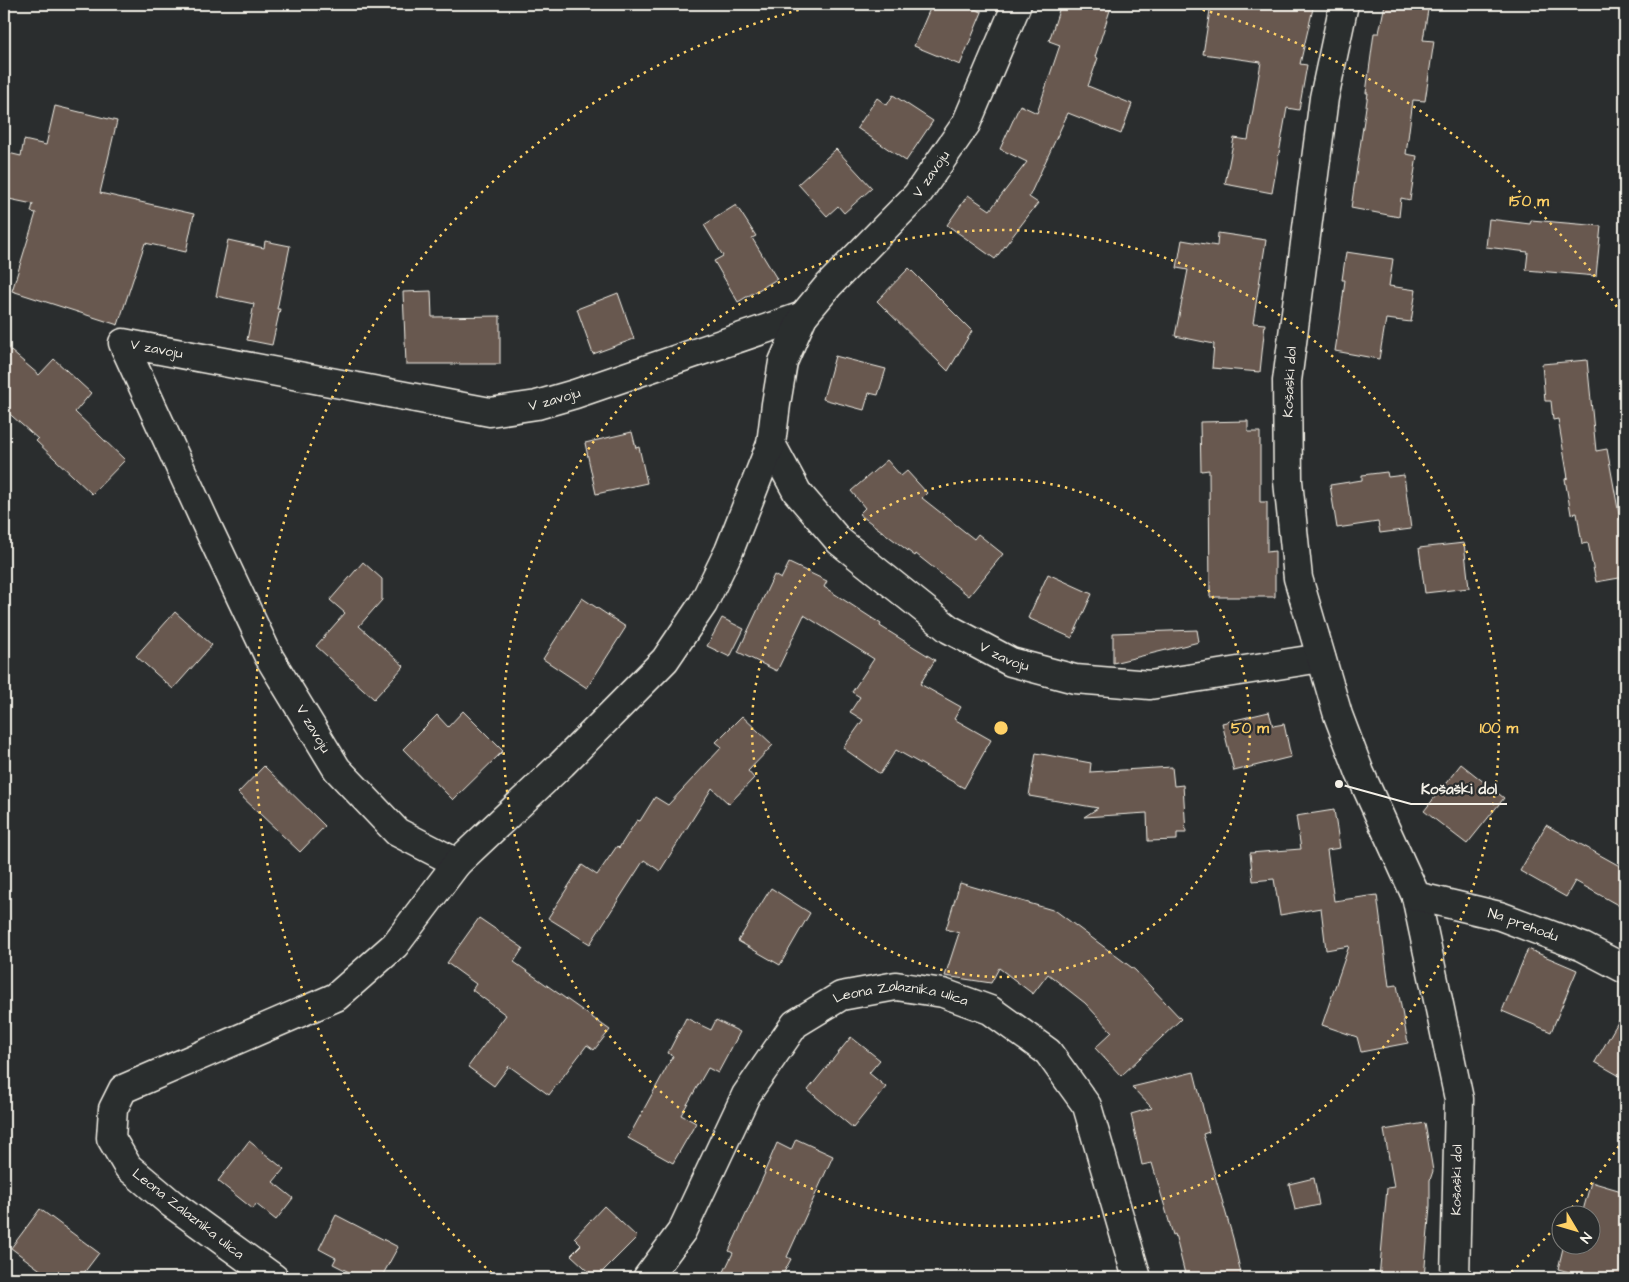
<svg xmlns="http://www.w3.org/2000/svg" width="1629" height="1282" viewBox="0 0 1629 1282" font-family="'Architects Daughter',sans-serif">
<style>
.building{fill:#685850;stroke:#f4f1e8}
.lines{fill:none;stroke-linecap:round;stroke-linejoin:round}
.minor-casing{stroke:#f4f1e8;stroke-width:31}
.tertiary-casing{stroke:#f4f1e8;stroke-width:31}
.minor{stroke:#2a2d2e;stroke-width:28}
.tertiary{stroke:#2a2d2e;stroke-width:28}
.ring{fill:none;stroke:#ffd166;stroke-width:2.5;stroke-dasharray:2.5 5}
.labels{text-anchor:middle;dominant-baseline:central;stroke-width:4.5;stroke-linejoin:round;paint-order:stroke}
.street-label{font-size:14px;fill:#f4f1e8;stroke:#2a2d2e}
.centre{fill:#ffd166;stroke:#2a2d2e;stroke-width:2.5}
.ring-label{font-size:15px;text-anchor:middle;font-weight:bold;fill:#ffd166;stroke:#2a2d2e;stroke-width:4.5;stroke-linejoin:round;paint-order:stroke}
.leader{fill:none;stroke:#f4f1e8;stroke-width:2}
.callout-dot{fill:#f4f1e8;stroke:#2a2d2e;stroke-width:2}
.callout-label{font-size:15px;text-anchor:middle;font-weight:bold;fill:#f4f1e8;stroke:#2a2d2e;stroke-width:4.5;stroke-linejoin:round;paint-order:stroke}
</style>
<rect width="100%" height="100%" fill="#2a2d2e"/>
<filter id="ink" filterUnits="userSpaceOnUse"><feTurbulence type="fractalNoise" baseFrequency=".02" numOctaves="2"/><feDisplacementMap in="SourceGraphic" scale="10" xChannelSelector="R" yChannelSelector="G"/><feConvolveMatrix kernelMatrix="1 2 1 2 8 2 1 2 1" color-interpolation-filters="sRGB"/></filter>
<g filter="url(#ink)">
<g class="building">
<path d="M932 4H962L982 12 960 65 914 46Z"/>
<path d="M1061 4H1112L1095 57 1098 58 1088 86 1132 104 1121 134 1068 113 1029 197 1038 203 995 259 947 225 968 195 990 210 1027 162 1000 149 1020 105 1037 113 1060 45 1049 41Z"/>
<path d="M1211 4H1314L1300 64 1307 65 1299 110 1287 108 1272 193 1225 184 1234 138 1248 140 1261 62 1203 54Z"/>
<path d="M1385 4H1429L1423 40 1434 41 1425 101 1413 100 1406 154 1417 156 1410 200 1401 198 1399 217 1351 208 1368 93H1366L1374 33H1379Z"/>
<path d="M893 95 933 121 906 161 857 128 877 98 887 105Z"/>
<path d="M55 106 117 121 100 193 194 214 186 252 145 243 118 325 12 291 36 213 31 212 33 204 4 198V152L21 156 24 140 46 145Z"/>
<path d="M836 149 872 188 844 213 838 206 827 216 798 184Z"/>
<path d="M736 205 756 236 752 238 777 279 738 302 714 261 723 256 704 225Z"/>
<path d="M1489 219 1530 224 1531 220 1601 226 1596 276 1526 270 1528 252 1486 247Z"/>
<path d="M1218 233 1266 240 1253 323 1265 324 1260 372 1212 368 1214 344 1175 336 1188 270 1177 268 1182 240 1217 246Z"/>
<path d="M228 240 264 248 265 241 290 246 277 309H280L272 345 247 340 254 304 216 296Z"/>
<path d="M1346 252 1393 259 1389 286 1416 290 1411 322 1386 319 1379 359 1335 351 1341 312 1345 280H1342Z"/>
<path d="M909 268 972 331 948 371 877 301Z"/>
<path d="M431 291 432 317 500 316V364H406L403 292Z"/>
<path d="M618 293 634 339 593 354 577 309Z"/>
<path d="M4 345 39 375 54 359 91 393 75 412 125 460 92 494 36 441 38 439 4 409Z"/>
<path d="M835 356 886 369 878 395 869 393 864 410 823 399Z"/>
<path d="M1587 360 1596 451 1607 449 1620 520 1625 519V577L1596 582 1588 543 1582 544 1577 513 1571 514 1565 479 1568 478 1558 419 1553 420 1551 401H1545L1542 364Z"/>
<path d="M1248 421V432H1260V502H1267V552L1275 551V597H1210L1209 470 1201 471 1200 422Z"/>
<path d="M632 432 636 448 639 447 647 483 596 494 585 443Z"/>
<path d="M887 460 901 476 907 471 927 493 922 498 974 539 978 534 1003 554 969 596 916 554 915 556 859 514 865 508 851 491Z"/>
<path d="M1387 472 1388 477 1404 475 1411 529 1380 533 1378 522 1337 528 1330 485 1362 480V475Z"/>
<path d="M1464 543 1469 588 1425 593 1419 548Z"/>
<path d="M363 562 382 579V600L359 626 404 666 374 699 316 646 345 613 330 600Z"/>
<path d="M789 563 827 581 824 587 881 624 880 626 935 660 920 684 961 707 954 719 991 740 964 788 896 750 880 774 843 748 863 720 850 712 860 697 852 692 874 659 804 615 777 671 738 652 774 575 781 579Z"/>
<path d="M1048 574 1092 594 1072 638 1028 618Z"/>
<path d="M582 598 626 627 587 688 543 659Z"/>
<path d="M175 612 212 645 173 689 136 656Z"/>
<path d="M722 618 744 629 730 657 707 646Z"/>
<path d="M1197 630 1199 642 1113 663V633Z"/>
<path d="M463 711 503 751 453 800 403 749 437 715 448 727Z"/>
<path d="M1269 712 1273 726 1284 724 1291 757 1234 771 1222 723Z"/>
<path d="M742 716 773 745 748 771 754 778 729 804 712 788 660 871 644 860 590 944 548 918 582 865 597 875 617 846 619 848 637 820 640 821 655 797 668 805 722 747 716 742Z"/>
<path d="M1036 753 1091 763 1090 772 1172 767 1174 786 1183 785 1186 833H1177V840L1148 841 1147 813 1084 817 1098 808 1029 796Z"/>
<path d="M1461 764 1504 798 1467 844 1424 811Z"/>
<path d="M264 766 325 826 300 852 238 793Z"/>
<path d="M1334 810 1340 848 1327 850 1334 901 1377 895 1389 986 1397 985 1408 1043 1361 1052 1357 1037 1322 1025 1349 946 1326 950 1321 908 1280 915 1274 879 1253 881 1250 853 1301 849 1296 816Z"/>
<path d="M1546 825 1625 869V909L1575 881 1566 897 1520 871Z"/>
<path d="M960 883 1056 911 1135 970 1181 1019 1121 1076 1095 1048 1112 1032 1085 1003 1048 974 1033 994 999 968 991 983 945 976 959 933 946 929Z"/>
<path d="M771 888 810 913 780 965 738 941Z"/>
<path d="M479 918 523 948 514 962 610 1030 594 1050 587 1045 549 1095 509 1066 494 1086 468 1067 506 1015 472 990 476 984 447 963Z"/>
<path d="M1528 949 1577 970 1551 1032 1502 1011Z"/>
<path d="M1625 1010V1079L1595 1062Z"/>
<path d="M686 1018 711 1030 716 1020 740 1032 718 1073 708 1068 681 1115 696 1123 673 1163 628 1138 673 1056 668 1053Z"/>
<path d="M851 1037 880 1060 869 1073 886 1087 853 1128 808 1090Z"/>
<path d="M1194 1072 1209 1132 1203 1134 1233 1238 1242 1278H1186L1175 1234 1173 1235 1152 1163 1142 1165 1131 1114 1152 1108 1132 1087Z"/>
<path d="M1425 1123 1433 1171 1430 1180V1206L1424 1278H1379L1387 1188 1394 1187 1384 1130Z"/>
<path d="M796 1139 833 1156 787 1257 791 1259 781 1278H721L733 1253 729 1251 765 1173H764L777 1143 791 1150Z"/>
<path d="M249 1141 284 1169 273 1182 293 1198 276 1220 256 1204 253 1209 218 1181Z"/>
<path d="M1314 1178 1319 1205 1295 1210 1289 1184Z"/>
<path d="M1591 1182 1625 1192V1278H1592L1558 1269 1564 1244H1592V1214H1582Z"/>
<path d="M604 1206 637 1237 596 1278 571 1255 581 1245 574 1238Z"/>
<path d="M40 1209 99 1253 80 1278H51L11 1248Z"/>
<path d="M336 1215 398 1247 381 1278H361L333 1264 336 1258 319 1249Z"/>
</g>
<g class="lines">
<g class="minor-casing">
<g id="minor">
<path id="s1" d="M771 444 797 492 839 541 949 629 1011 662 1075 679 1150 685 1321 658"/>
<path id="s2" d="M457 863 397 832 337 769 269 657 207 526 123 343 490 412 537 405 575 394 803 316"/>
<path d="M1416 896 1459 1099 1455 1278"/>
<path id="s3" d="M274 1278 172 1204 128 1167 111 1138 113 1109 123 1089 336 997 395 945 457 863 562 764 665 660 703 604 729 551 771 444 776 404 783 362 803 316 828 286 917 195 966 124 1017 4"/>
<path id="s4" d="M647 1278 682 1231 746 1095 795 1024 841 996 896 986 943 993 990 1010 1048 1052 1087 1106 1137 1278"/>
</g>
</g>
<g class="tertiary-casing">
<g id="tertiary">
<path id="s5" d="M1344 4 1324 98 1287 381 1288 481 1298 578 1338 715 1360 773 1416 896 1500 916 1583 947 1625 969"/>
</g>
</g>
<use href="#minor" class="minor"/>
<use href="#tertiary" class="tertiary"/>
</g>
</g>
<g class="ring">
<circle cx="1001" cy="728" r="249"/>
<circle cx="1001" cy="728" r="498"/>
<path d="M1623 1140A746 746 0 0 1 1568 1212M1560 1222A746 746 0 0 1 1505 1278M497 1278A746 746 0 0 1 821 4M1181 4A746 746 0 0 1 1623 316"/>
</g>
<g class="labels">
<g class="street-label">
<text stroke="none"><textPath href="#s3" startOffset="1539">V zavoju</textPath></text>
<text stroke="none"><textPath href="#s2" startOffset="666">V zavoju</textPath></text>
<text transform="translate(1290 382) rotate(-87)">Košaški dol</text>
<text stroke="none"><textPath href="#s2" startOffset="1071">V zavoju</textPath></text>
<text stroke="none"><textPath href="#s1" startOffset="322">V zavoju</textPath></text>
<text transform="translate(313 729) rotate(59)">V zavoju</text>
<text stroke="none"><textPath href="#s5" startOffset="1030">Na prehodu</textPath></text>
<text stroke="none"><textPath href="#s4" startOffset="410">Leona Zalaznika ulica</textPath></text>
<text transform="translate(1457 1180) rotate(-89)">Košaški dol</text>
<text transform="translate(188 1214) rotate(38)">Leona Zalaznika ulica</text>
</g>
</g>
<circle cx="1001" cy="728" r="8" class="centre"/>
<g class="ring-label">
<text x="1529" y="206">150 m</text>
<text x="1250" y="733">50 m</text>
<text x="1499" y="733">100 m</text>
</g>
<path class="leader" d="M1339 784L1411 804H1507"/>
<circle class="callout-dot" cx="1339" cy="784" r="5"/>
<g class="callout-label">
<text x="1459" y="794">Košaški dol</text>
</g>
<rect width="1629" height="1282" fill="none" stroke="#2a2d2e" stroke-width="20"/>
<rect x="10" y="10" width="1609" height="1262" fill="none" stroke="#f4f1e8" stroke-width="2" filter="url(#ink)"/>
<g transform="translate(1576 1230) rotate(128)"><circle r="24" fill="#2a2d2e" stroke="#7b7b78"/>
<path d="M0-4L9 19L0 12L-9 19Z" fill="#ffd166"/>
<text y="-8" font-size="14" font-weight="bold" text-anchor="middle" fill="#f4f1e8">N</text>
</g>
</svg>
